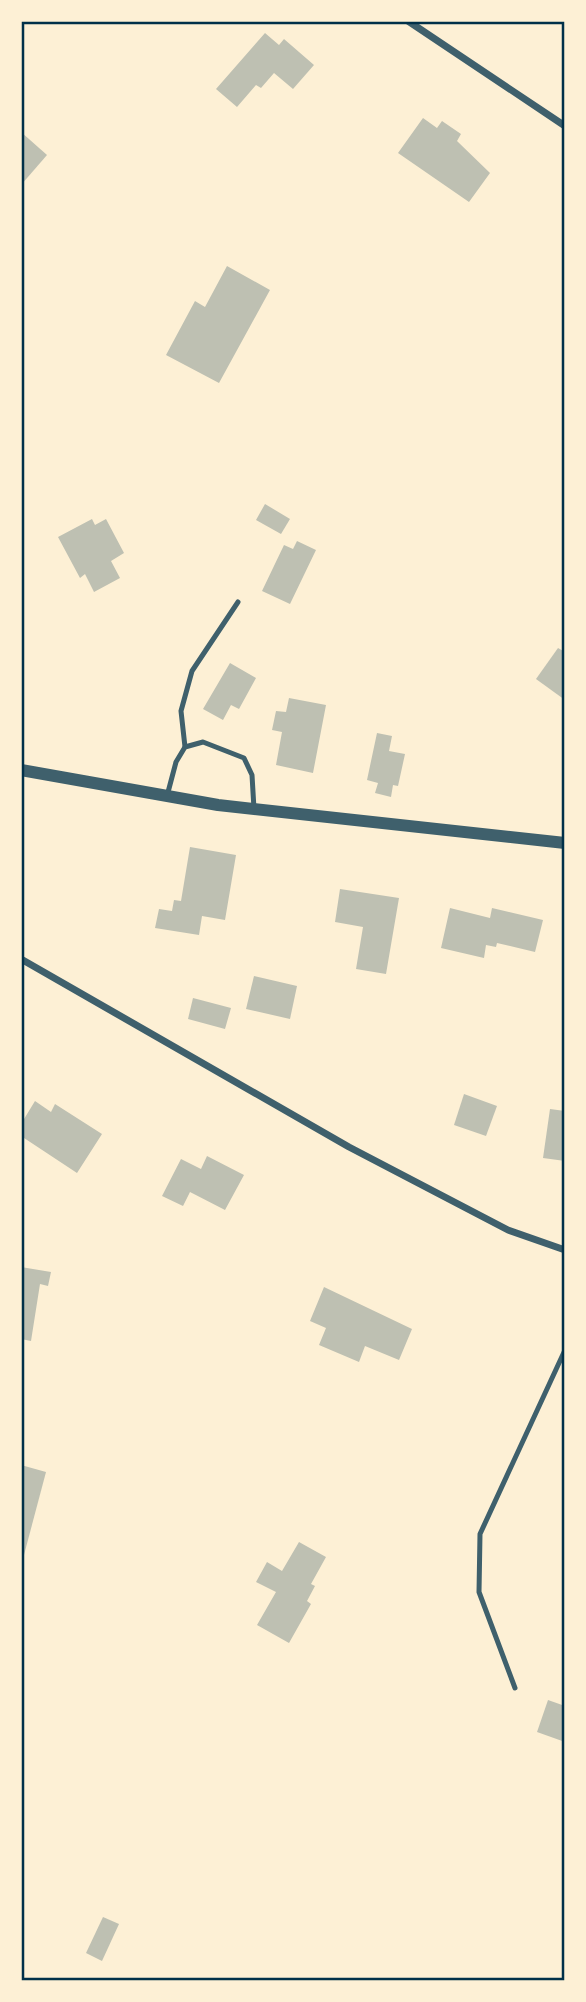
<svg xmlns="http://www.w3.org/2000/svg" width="586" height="2002" viewBox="0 0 586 2002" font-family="'PT Sans Narrow',sans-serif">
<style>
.building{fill:#bec0b2}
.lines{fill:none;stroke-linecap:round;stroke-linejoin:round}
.service{stroke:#3f606c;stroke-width:5}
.minor{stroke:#3f606c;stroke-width:7}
.tertiary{stroke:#3f606c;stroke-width:12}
.neatline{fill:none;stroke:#003049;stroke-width:2.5}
</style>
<rect width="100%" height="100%" fill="#fdf0d5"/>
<g class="building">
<path d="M265 33 279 45 284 39 314 65 293 89 274 73 261 88 256 85 237 107 216 89Z"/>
<path d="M423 118 437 128 442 121 461 134 457 141 490 173 469 202 398 153Z"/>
<path d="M21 132 47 155 21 185Z"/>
<path d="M227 266 270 290 219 383 166 355 195 301 205 307Z"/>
<path d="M265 504 290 519 281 534 256 520Z"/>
<path d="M92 519 95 525 106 519 124 553 111 561 120 578 94 592 85 574 80 578 58 537Z"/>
<path d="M297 541 316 550 290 604 262 591 284 545 293 549Z"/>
<path d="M558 648 565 652V700L536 679Z"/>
<path d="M230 663 256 678 239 709 231 705 223 720 203 709Z"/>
<path d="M289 698 326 705 313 773 276 765 282 732 272 730 276 711 286 712Z"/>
<path d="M377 733 392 736 389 751 405 754 398 786 393 785 391 797 375 793 378 783 367 780Z"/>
<path d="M190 847 236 855 225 920 202 916 199 935 155 928 159 909 172 911 174 900 181 901Z"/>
<path d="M340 889 399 898 386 974 356 969 363 927 335 922Z"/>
<path d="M450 908 490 918 492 908 543 920 535 952 497 943 496 947 486 945 484 958 441 948Z"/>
<path d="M254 976 297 986 290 1019 246 1009Z"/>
<path d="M193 998 231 1008 225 1029 188 1019Z"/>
<path d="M464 1094 497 1106 486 1136 454 1125Z"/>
<path d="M35 1101 51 1112 55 1104 102 1134 77 1173 21 1136V1124Z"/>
<path d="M550 1109 565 1111V1161L543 1158Z"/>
<path d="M207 1156 244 1175 225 1210 190 1192 183 1206 162 1196 181 1159 201 1169Z"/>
<path d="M21 1267 51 1272 48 1286 40 1284 31 1341 21 1339Z"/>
<path d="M324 1287 412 1329 399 1360 365 1346 359 1362 319 1345 326 1328 310 1321Z"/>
<path d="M21 1465 46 1472 24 1555 21 1554Z"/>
<path d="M299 1542 326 1557 311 1584 315 1586 307 1601 311 1604 289 1643 257 1625 276 1592 256 1582 267 1562 282 1571Z"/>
<path d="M548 1700 565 1706V1742L537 1732Z"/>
<path d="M103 1917 119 1924 102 1961 86 1953Z"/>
</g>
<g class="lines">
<g class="service">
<path d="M185 747 181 711 192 671 238 602"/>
<path d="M167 796 176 762 185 747 203 742 244 758 252 775 254 809"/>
<path d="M515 1688 479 1592 480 1534 565 1350"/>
</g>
<g class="minor">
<path d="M408 21 565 126"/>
<path d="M21 959 349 1147 508 1230 565 1250"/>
</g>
<path class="tertiary" d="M21 770 218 805 565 843"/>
</g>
<rect width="586" height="2002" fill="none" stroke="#fdf0d5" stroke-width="46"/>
<rect x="23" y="23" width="540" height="1956" class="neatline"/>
</svg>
